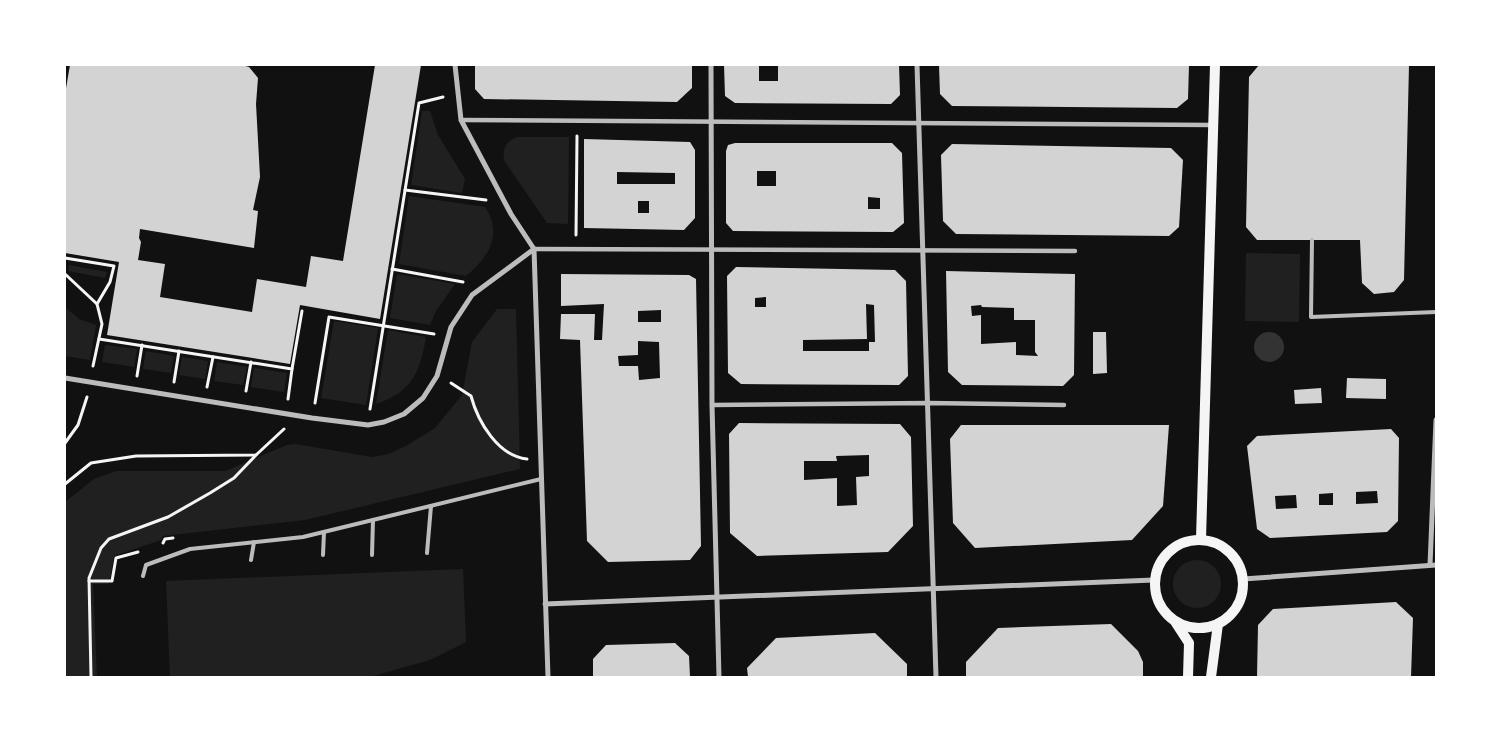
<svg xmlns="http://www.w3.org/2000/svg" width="1501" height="742" viewBox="0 0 1501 742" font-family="'IBM Plex Sans',sans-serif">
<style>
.green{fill:#202020}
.water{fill:#333}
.building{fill:#d3d3d3;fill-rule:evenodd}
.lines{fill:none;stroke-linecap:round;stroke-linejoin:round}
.path{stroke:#f5f5f5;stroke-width:3}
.service{stroke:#bcbcbc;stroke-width:4}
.pedestrian{stroke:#bcbcbc;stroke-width:4.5}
.minor{stroke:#bcbcbc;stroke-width:5}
.secondary{stroke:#f5f5f5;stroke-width:10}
</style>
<rect width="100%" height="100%" fill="#111"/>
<g class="green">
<path d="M422 111H430L438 135 465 179 462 193 411 185Z"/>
<path d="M517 137H569L568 224 547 223 505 162C501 149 506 142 517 137Z"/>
<path d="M409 196 485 207C503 234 489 257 466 276L399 264Z"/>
<path d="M1246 253 1300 254 1299 322 1245 321Z"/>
<path d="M69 265 107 272 105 278 68 271Z"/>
<path d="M397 274 455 284 436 311 430 325 390 318Z"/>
<path d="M65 307 79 319 96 325 90 360 65 356Z"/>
<path d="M497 309H516L520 469 305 520 163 536 161 540 114 556 109 584H93L97 677H65V502L94 479 116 471H225L287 445 296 444 372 457 389 454 406 446 435 428 462 395 472 342Z"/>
<path d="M334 321 378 328 366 405 321 398Z"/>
<path d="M388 330 426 337C420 372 412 392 376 404Z"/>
<path d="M105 345 137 349 134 367 102 362Z"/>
<path d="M146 351 174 356 171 373 143 369Z"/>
<path d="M182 357 208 361 205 379 179 375Z"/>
<path d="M217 362 247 367 243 385 214 381Z"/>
<path d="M254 368 287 373 284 392 251 387Z"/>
<circle cx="1197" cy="584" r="24"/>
<path d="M463 569 466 642 430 660 370 677H170L166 581Z"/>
</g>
<circle class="water" cx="1269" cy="347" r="15"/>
<g class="building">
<path d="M70 65H242L249 67 258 78 256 104 260 177 253 210 258 211 254 248 140 229 139 238 141 242 138 260 165 264 160 297 252 312 257 279 306 287 311 256 343 261 375 65H421L380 319 300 305 290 364 107 335 119 262 65 253V94Z"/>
<path d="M475 65H692V88L677 102 484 99 475 89Z"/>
<path d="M724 65H759V81H778V65H899L900 95 891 104 735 103 725 96Z"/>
<path d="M939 65H1189L1188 99 1177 108 952 106 940 94Z"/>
<path d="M1259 65H1409L1404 280 1394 292 1374 294 1362 283 1360 240H1257L1246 227 1249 77Z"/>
<path d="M584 139 690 142 695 150V218L684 230 584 228ZM617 172 675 173V184H617ZM638 201H649V213H638Z"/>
<path d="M735 143H892L902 153 904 223 893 232 733 231 726 223V151L728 145ZM757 171H776V186H757ZM868 197 880 198V209H868Z"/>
<path d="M952 144 1171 148 1183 160 1179 227 1169 236 956 234 943 221 941 155Z"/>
<path d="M736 267 895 270 906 281 908 376 899 385 741 384 728 373 727 276ZM766 297V307H755V298ZM866 304 874 305 875 342H869V351H803V340L867 339Z"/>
<path d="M946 271 1075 274 1074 375 1063 386 962 385 948 372ZM981 305 982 307 1014 308V320H1035V352L1038 356 1016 355V342L981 344V315L972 316 971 306Z"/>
<path d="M561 274 689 275 696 279 701 546 690 560 608 562 587 541 580 340 560 339 561 314H595L594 340H602L604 304 561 306ZM661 310V322H638V311ZM638 341 659 342 660 378 639 380 638 366H619L618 356 638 355Z"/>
<path d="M1093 332H1106L1107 373 1093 374Z"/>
<path d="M1347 378 1386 379V399L1346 398Z"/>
<path d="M1321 388 1322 403 1295 404 1294 390Z"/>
<path d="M739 423 900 424 911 437 913 526 888 552 757 556 730 533 729 434ZM869 455V476L856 477 857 505 837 506V478L804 480V461H837L836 456Z"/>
<path d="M961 425H1169L1163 506 1132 540 975 548 953 523 950 439Z"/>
<path d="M1391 429 1399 438 1398 521 1387 532 1270 538 1257 529 1247 446 1257 436ZM1377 491 1378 503 1356 504V492ZM1333 493V505H1319V494ZM1296 495 1297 508 1276 509 1275 496Z"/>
<path d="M1396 602 1413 618 1411 677H1257L1258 625 1273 609Z"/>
<path d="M1111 624 1138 651 1143 662V677H966V662L998 628Z"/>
<path d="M875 633 907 664V677H748L747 668 776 638Z"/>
<path d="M675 643 689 656 690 677H593V659L606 645Z"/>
</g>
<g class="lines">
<g class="path">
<path d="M405 190 486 200"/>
<path d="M576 235 577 136"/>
<path d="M65 258 114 266 110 282 97 304 102 324 93 366"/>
<path d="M392 269 463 282"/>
<path d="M65 274 97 304"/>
<path d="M99 339 292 369 288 399"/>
<path d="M292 369 302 311"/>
<path d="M137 376 142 345"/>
<path d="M174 382 179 351"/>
<path d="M451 383 471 396C478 422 498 456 527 459"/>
<path d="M207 387 213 357"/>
<path d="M246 391 251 362"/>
<path d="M315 403 329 317 434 334"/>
<path d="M370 409 419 103 443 97"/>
<path d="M65 443 78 425 87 397"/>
<path d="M65 484 91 463 136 456 256 455 284 429"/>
<path d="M163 543 165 539 173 538"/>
<path d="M89 581H112L116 558 138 552"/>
<path d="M91 677 89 578 101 548 109 539 168 517 210 493 234 478 256 455"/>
</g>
<g class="service">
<path d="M1312 240 1311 317 1436 312"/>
<path d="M427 553 431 506"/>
<path d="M323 555 324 532"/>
<path d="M372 555 373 520"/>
<path d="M251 560 254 542"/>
<path d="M143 576 146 565 190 549 303 537 541 479"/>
</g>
<g class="pedestrian">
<path d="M461 120 1212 125"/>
<path d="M534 249 1075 251"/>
<path d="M712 405 928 403 1064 405"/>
</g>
<g class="minor">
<path d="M455 65 461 120 511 214 534 249 548 677"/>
<path d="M711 65 712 405 719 677"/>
<path d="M917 65 936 677"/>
<path d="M65 378 312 418 368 425 384 422 404 414 423 398 437 376 451 327 472 295 534 249"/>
<path d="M1430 565 1436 420"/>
<path d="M1243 579 1436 565"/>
<path d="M545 604 1154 580"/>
</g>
<g class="secondary">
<path d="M1201 539 1215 65"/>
<circle cx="1199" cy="584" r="44"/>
<path d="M1176 623 1189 643 1188 677"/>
<path d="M1211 677 1218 624"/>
</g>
</g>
<rect width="1501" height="742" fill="none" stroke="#ffffff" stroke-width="132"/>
</svg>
